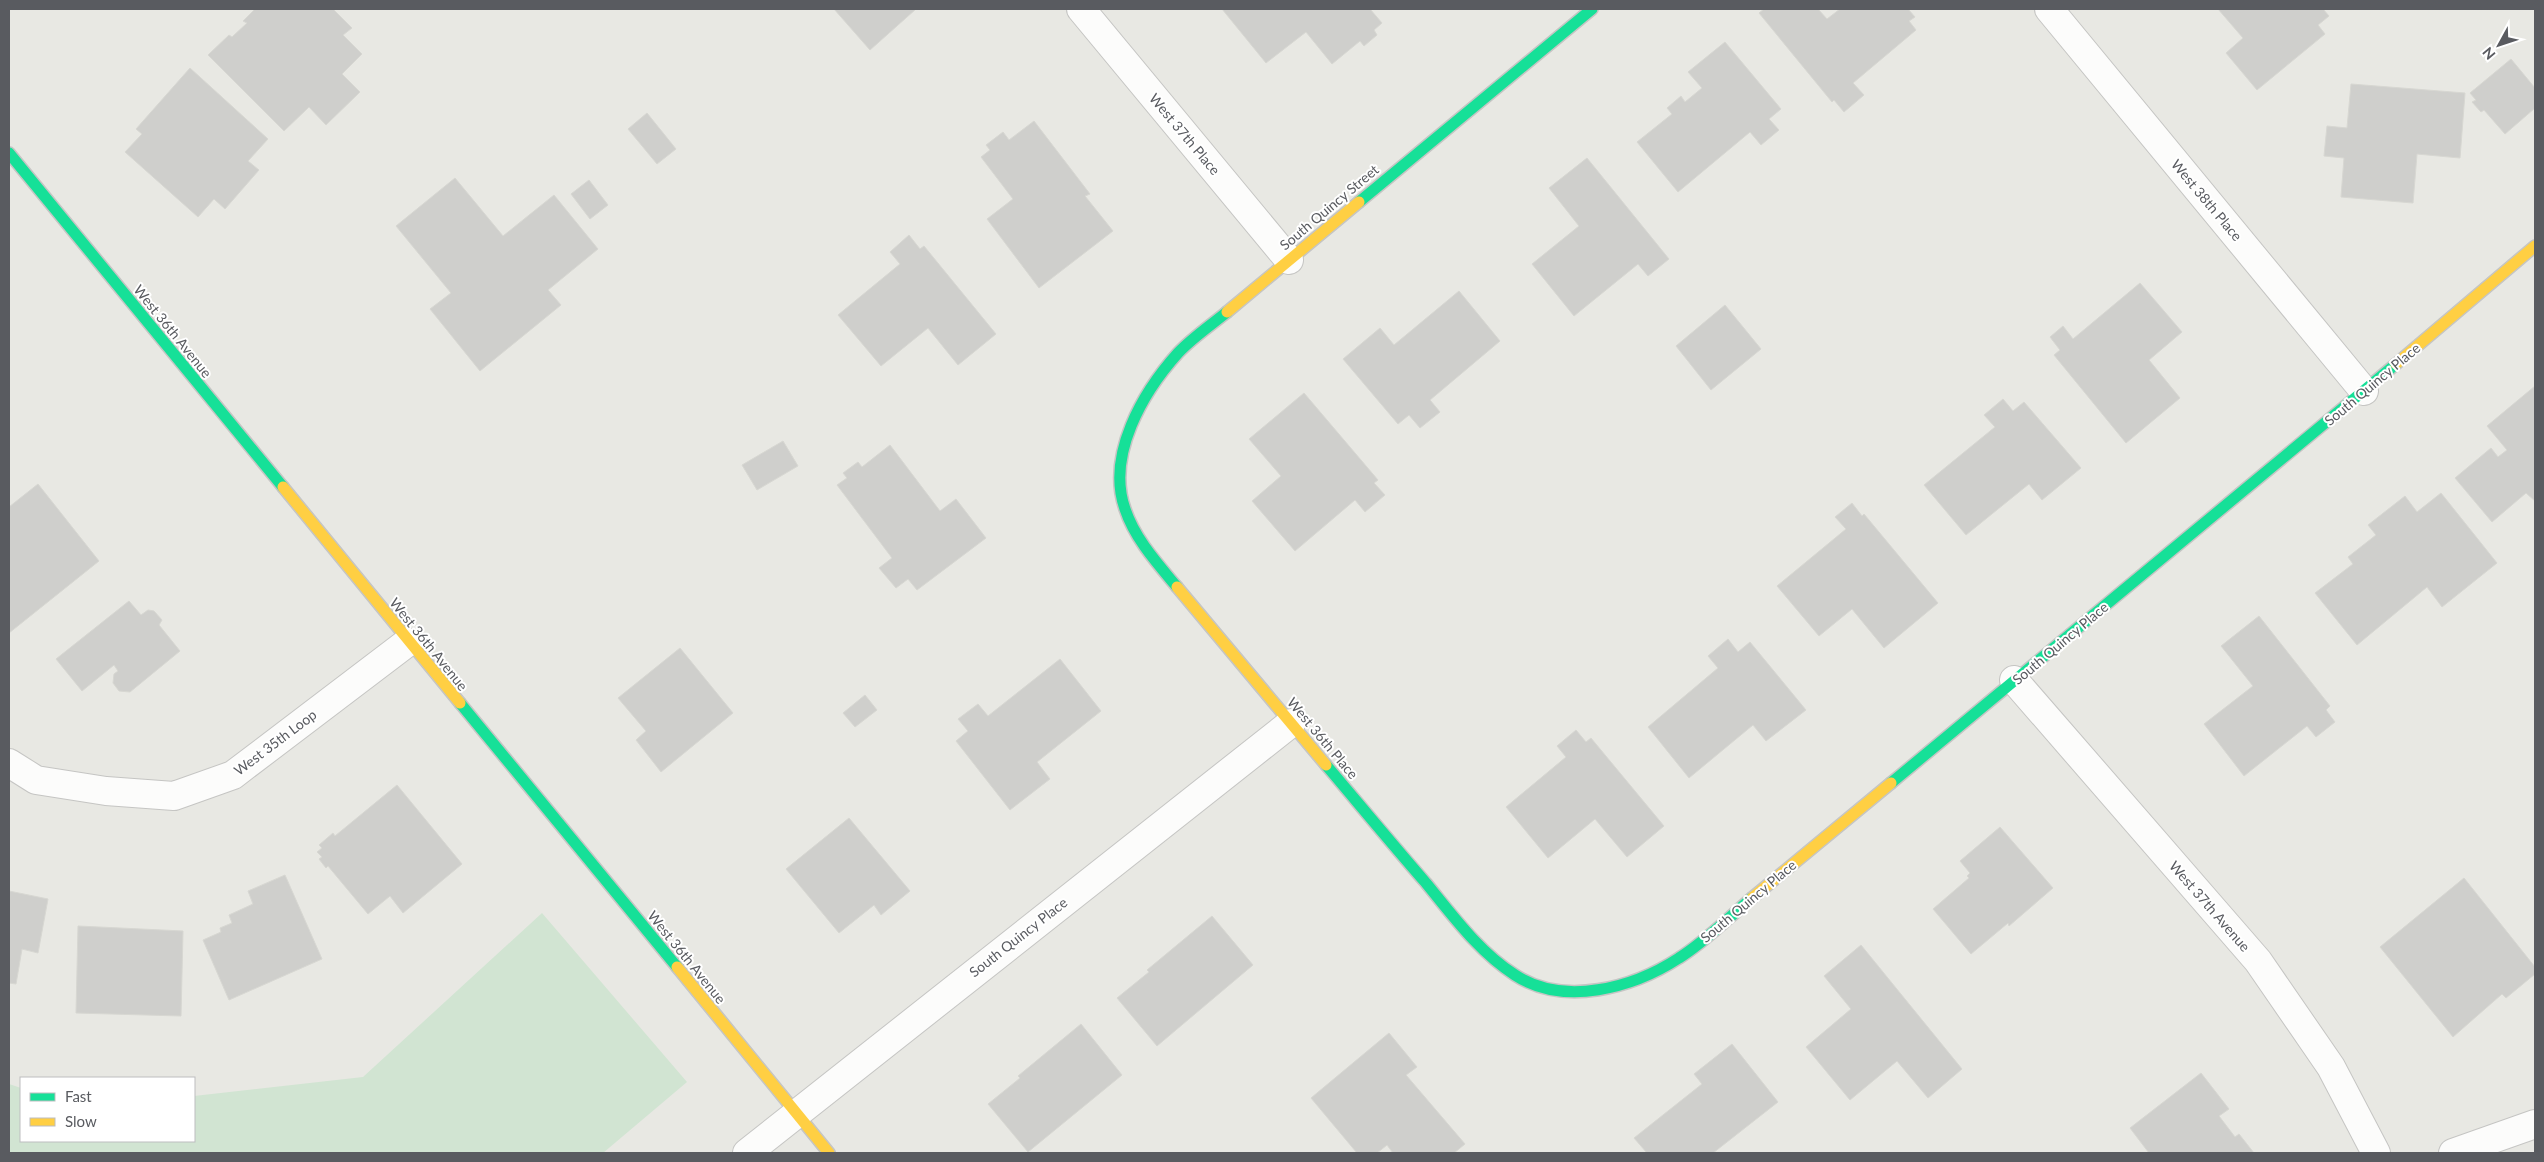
<svg xmlns="http://www.w3.org/2000/svg" width="2544" height="1162" viewBox="0 0 2544 1162" font-family="Lato,sans-serif">
<style>
.green{fill:#d1e4d2}
.building{fill:#cfcfcc;stroke:#d7d7d2}
.lines{fill:none;stroke-linecap:round;stroke-linejoin:round}
.street-casing{stroke:#c5c5c3;stroke-width:30}
.fast-casing{stroke:#c5c5c4;stroke-width:14}
.slow-casing{stroke:#c5c5c4;stroke-width:14}
.street{stroke:#fcfcfb;stroke-width:28}
.fast{stroke:#16e098;stroke-width:11}
.slow{stroke:#ffcf43;stroke-width:11}
.labels{text-anchor:middle;dominant-baseline:central;stroke-width:4;stroke-linejoin:round;paint-order:stroke}
.street-label{font-size:14px;fill:#595b60;stroke:#fff}
</style>
<rect width="100%" height="100%" fill="#e8e8e3"/>
<path class="green" d="M542 913 687 1082 603 1153H9V1084L21 1088V1141H194V1096L363 1077Z"/>
<g class="building">
<path d="M255 9H333L352 28 343 35 362 54 342 74 360 92 326 125 309 107 284 131 208 55 229 35 232 37 247 23 243 21Z"/>
<path d="M834 9H916L870 50Z"/>
<path d="M1222 9H1370L1382 23 1374 30 1377 35 1364 46 1360 41 1332 64 1306 32 1266 63Z"/>
<path d="M1764 9H1818L1827 19 1840 9H1908L1915 17 1909 21 1916 30 1853 83 1864 95 1844 112 1834 100 1832 102 1759 13Z"/>
<path d="M2218 9H2323L2329 16 2318 25 2325 34 2257 90 2226 53 2243 38Z"/>
<path d="M1725 42 1781 109 1769 119 1779 130 1761 145 1750 132 1678 192 1637 142 1672 114 1667 108 1681 96 1685 102 1702 88 1688 72Z"/>
<path d="M2511 59 2535 88V108L2505 134 2484 110 2481 112 2472 102 2476 100 2470 93Z"/>
<path d="M190 68 268 139 248 161 259 170 225 209 214 199 198 217 125 152 142 134 136 129Z"/>
<path d="M2351 84 2465 93 2460 158 2417 154 2413 203 2341 197 2344 158 2324 156 2327 126 2347 128Z"/>
<path d="M647 113 676 149 657 164 628 129Z"/>
<path d="M1034 121 1090 194 1085 196 1113 231 1039 288 987 219 1013 199 981 157 990 150 986 145 1003 132 1009 140Z"/>
<path d="M1587 158 1669 259 1648 276 1638 264 1574 316 1532 264 1579 226 1549 188Z"/>
<path d="M455 178 503 236 554 195 598 249 548 290 561 305 480 371 430 309 451 293 396 226Z"/>
<path d="M589 180 608 205 590 219 571 194Z"/>
<path d="M909 235 920 249 924 246 996 334 958 365 928 328 881 366 838 315 900 264 890 252Z"/>
<path d="M2140 283 2182 332 2149 360 2180 398 2126 443 2054 355 2060 350 2050 337 2063 326 2073 339Z"/>
<path d="M1459 291 1500 341 1430 400 1440 412 1420 428 1409 415 1398 424 1343 359 1380 328 1394 345Z"/>
<path d="M1725 305 1761 349 1711 390 1676 346Z"/>
<path d="M2535 386V501L2526 493 2492 522 2455 478 2491 448 2498 457 2507 450 2487 426Z"/>
<path d="M1304 393 1378 480 1374 483 1385 495 1365 512 1355 500 1295 551 1252 501 1281 476 1249 439Z"/>
<path d="M2003 399 2013 411 2024 402 2081 468 2042 500 2029 484 1966 535 1924 485 1995 427 1984 415Z"/>
<path d="M783 441 798 466 757 490 742 465Z"/>
<path d="M890 445 940 511 956 499 986 538 917 590 908 579 896 588 879 568 892 558 837 485 847 478 843 473 858 462 862 467Z"/>
<path d="M38 484 99 561 9 633V507Z"/>
<path d="M2441 493 2497 563 2442 607 2427 587 2357 645 2315 593 2353 564 2348 557 2376 535 2368 525 2405 496 2417 512Z"/>
<path d="M1852 503 1862 516 1864 514 1938 603 1884 648 1852 609 1819 636 1777 586 1846 529 1835 517Z"/>
<path d="M129 601 141 615 148 610 154 611 162 620 159 625 180 651 130 692 119 691 113 683 114 674 118 671 114 665 82 691 56 659Z"/>
<path d="M2259 616 2330 706 2326 710 2335 722 2316 737 2307 726 2244 776 2204 724 2253 686 2221 646Z"/>
<path d="M1728 639 1738 652 1750 642 1806 710 1766 741 1753 725 1689 778 1648 727 1718 668 1708 656Z"/>
<path d="M680 648 733 713 661 772 636 740 646 731 618 698Z"/>
<path d="M1060 659 1101 711 1037 762 1050 779 1010 810 956 741 968 731 958 719 978 704 988 716Z"/>
<path d="M865 695 877 710 855 727 843 713Z"/>
<path d="M1576 730 1586 742 1591 738 1664 826 1627 857 1595 819 1548 858 1506 807 1566 757 1557 746Z"/>
<path d="M397 785 462 864 403 913 390 896 368 914 328 866 326 868 319 859 322 857 317 852 322 848 319 845 333 833 335 836Z"/>
<path d="M849 818 910 891 881 915 874 905 839 933 786 869Z"/>
<path d="M2000 827 2053 888 2009 926 2008 923 1971 954 1933 909 1969 878 1967 876 1970 873 1960 861Z"/>
<path d="M285 875 322 959 229 1000 203 940 221 932 220 928 232 923 229 915 253 904 248 891Z"/>
<path d="M2464 878 2535 967V974L2506 998 2502 994 2453 1037 2380 947Z"/>
<path d="M9 891 48 899 38 953 22 949 16 984 9 983Z"/>
<path d="M1212 916 1253 965 1157 1046 1117 998 1149 972 1147 970Z"/>
<path d="M78 926 183 931 181 1016 76 1013Z"/>
<path d="M1861 945 1962 1069 1928 1098 1897 1061 1850 1100 1806 1047 1851 1009 1824 976Z"/>
<path d="M1081 1024 1122 1075 1028 1152 988 1104 1020 1078 1018 1076Z"/>
<path d="M1389 1033 1417 1067 1406 1075 1465 1144 1454 1153H1393L1387 1145 1377 1153H1357L1311 1098Z"/>
<path d="M1732 1044 1778 1102 1713 1153H1647L1634 1138 1702 1084 1694 1074Z"/>
<path d="M2201 1073 2229 1109 2219 1116 2235 1137 2239 1134 2254 1153H2149L2130 1128Z"/>
</g>
<g class="lines">
<g class="street-casing">
<g id="street">
<path d="M1081 9 1289 260"/>
<path d="M2049 9 2364 391"/>
<path d="M2014 680 2258 961 2331 1067 2376 1153"/>
<path d="M9 763 36 780 106 791 174 796 233 775 408 642"/>
<path d="M747 1153 1291 723"/>
<path d="M2453 1153 2535 1124"/>
</g>
</g>
<g class="fast-casing">
<g id="fast">
<path d="M9 153 283 487"/>
<path d="M1359 202 1592 9"/>
<path d="M1177 587C1157 563 1135 539 1125 509 1106 455 1143 392 1178 353 1192 338 1211 325 1227 312"/>
<path d="M460 703 677 967"/>
<path d="M1326 765C1359 804 1392 844 1426 883 1453 916 1479 952 1515 975 1564 1007 1633 988 1679 958 1705 942 1728 918 1752 898"/>
<path d="M1891 783 2396 364"/>
</g>
</g>
<g class="slow-casing">
<g id="slow">
<path d="M1227 312 1359 202"/>
<path d="M2396 364 2535 246"/>
<path d="M283 487 460 703"/>
<path d="M1177 587 1326 765"/>
<path d="M1752 898 1891 783"/>
<path d="M677 967 829 1153"/>
</g>
</g>
<use href="#street" class="street"/>
<use href="#fast" class="fast"/>
<use href="#slow" class="slow"/>
</g>
<g class="labels">
<g class="street-label">
<text transform="translate(1185 134) rotate(50)">West 37th Place</text>
<text transform="translate(2207 200) rotate(50)">West 38th Place</text>
<text transform="translate(1329 207) rotate(-40)">South Quincy Street</text>
<text transform="translate(173 331) rotate(51)">West 36th Avenue</text>
<text transform="translate(2372 384) rotate(-40)">South Quincy Place</text>
<text transform="translate(2060 643) rotate(-40)">South Quincy Place</text>
<text transform="translate(429 644) rotate(51)">West 36th Avenue</text>
<text transform="translate(1323 738) rotate(50)">West 36th Place</text>
<text transform="translate(275 742) rotate(-37)">West 35th Loop</text>
<text transform="translate(1748 901) rotate(-40)">South Quincy Place</text>
<text transform="translate(2210 906) rotate(49)">West 37th Avenue</text>
<text transform="translate(1018 937) rotate(-38)">South Quincy Place</text>
<text transform="translate(687 957) rotate(51)">West 36th Avenue</text>
</g>
</g>
<rect width="2544" height="1162" fill="none" stroke="#595b60" stroke-width="20"/>
<rect x="20" y="1077" width="175" height="65" fill="#ffffff" stroke="#bdbdbf"/>
<rect x="30" y="1093" width="25" height="8" fill="#16e098" stroke="#bdbdbf"/>
<text x="65" y="1102" font-size="15" fill="#595b60">Fast</text>
<rect x="30" y="1118" width="25" height="8" fill="#ffcf43" stroke="#bdbdbf"/>
<text x="65" y="1127" font-size="15" fill="#595b60">Slow</text>
<g transform="translate(2499 45) rotate(230)" stroke="#ffffff" stroke-width="4" paint-order="stroke">
<path d="M0-4L9 19L0 12L-9 19Z" fill="#595b60"/>
<text y="-8" font-size="14" font-weight="bold" text-anchor="middle" fill="#595b60">N</text>
</g>
</svg>
